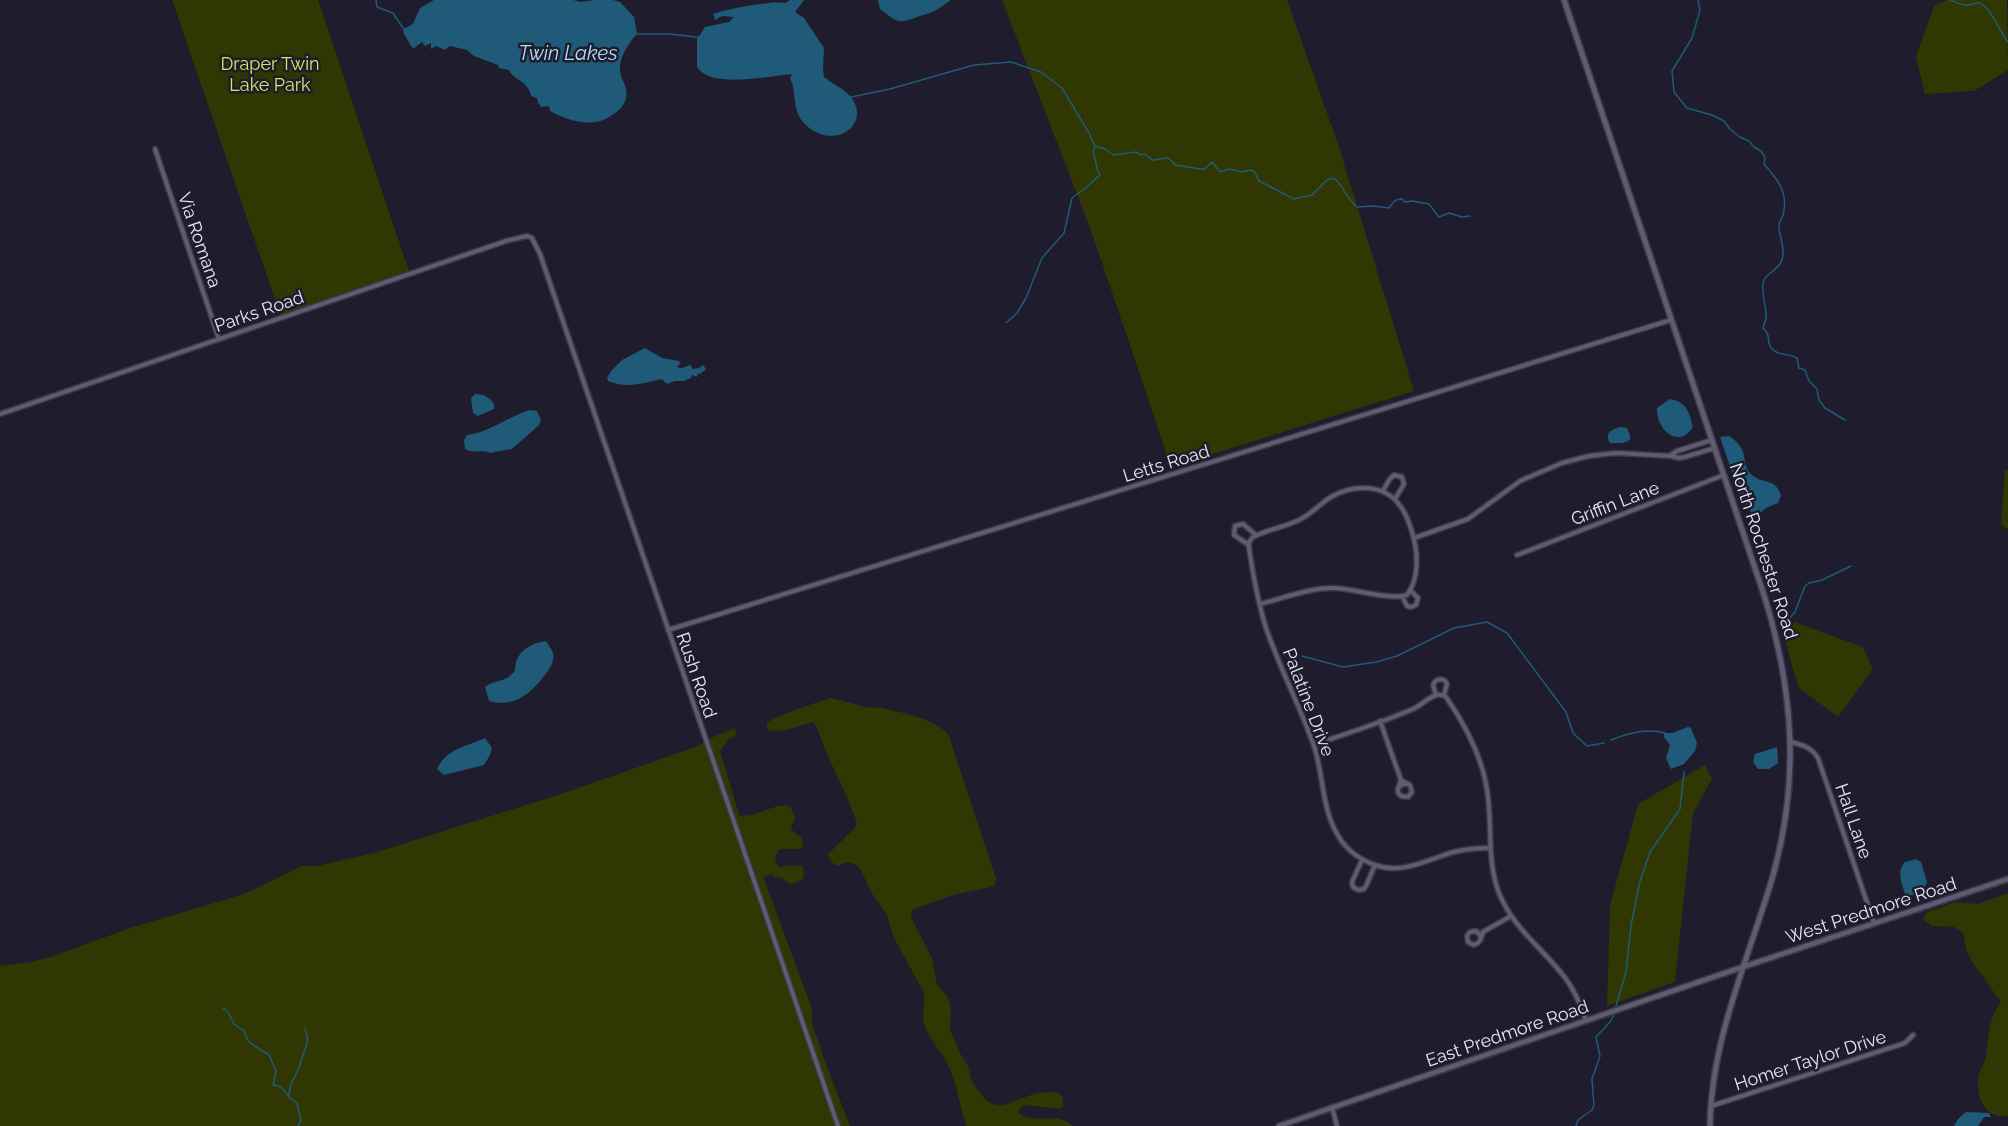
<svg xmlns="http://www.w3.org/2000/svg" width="2008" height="1126" viewBox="0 0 2008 1126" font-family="Raleway,sans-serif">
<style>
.green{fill:#303702}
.water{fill:#1f5b78}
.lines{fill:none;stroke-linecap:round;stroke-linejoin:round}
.stream{stroke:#1f5b78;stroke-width:1.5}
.minor-casing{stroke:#3a3745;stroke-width:7}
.tertiary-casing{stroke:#3a3745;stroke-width:8}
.secondary-casing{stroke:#3a3745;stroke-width:8}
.minor{stroke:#5f5b70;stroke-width:4}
.tertiary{stroke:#5f5b70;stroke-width:4.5}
.secondary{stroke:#5f5b70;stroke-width:5}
.labels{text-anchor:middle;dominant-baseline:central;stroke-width:5;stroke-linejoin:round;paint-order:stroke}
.park-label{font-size:18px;fill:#d3e864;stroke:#1f1c2d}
.street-label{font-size:18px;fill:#e8e6f2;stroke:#1f1c2d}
.water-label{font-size:20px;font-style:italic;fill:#aedefa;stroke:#1f1c2d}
</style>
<rect width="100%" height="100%" fill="#1f1c2d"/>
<g class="green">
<path d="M172 0H318L410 274 281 317Z"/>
<path d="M1002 0H1287L1338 144 1414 391 1171 467 1093 236Z"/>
<path d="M1947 0H2007L2008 70 1974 91 1925 94 1916 57 1934 6Z"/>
<path d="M2005 470H2008V530L2001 524Z"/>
<path d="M1794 622 1863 647 1873 669 1838 717 1798 687 1785 640Z"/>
<path d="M830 698C842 700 851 703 862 706 868 708 875 707 881 708 900 712 938 719 949 736L996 879 995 885 991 887 953 895 912 910 911 917 932 958 937 985 948 997 951 1010 950 1029 960 1053 968 1066 972 1082 977 1089 987 1101 996 1105H1004L1036 1093 1057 1092 1063 1097V1107L1060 1109 1026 1105 1020 1108 1018 1113C1033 1126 1057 1110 1073 1126H966C960 1106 957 1086 949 1067 942 1051 924 1035 923 1017 923 1009 925 1001 924 993L893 936 887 915 871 892 861 870 855 864 845 862 839 866C832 863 830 862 828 854L855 828 857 823C846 790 827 760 817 727L813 722 786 730 771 731 767 728V723C771 718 820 701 830 698Z"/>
<path d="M735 728 736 735 728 740 720 751 739 815C756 819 773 802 790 806L795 818 791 827 792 830 802 838 803 846 799 849H780C775 854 773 861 779 867L792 865 803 867 804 877 800 881 790 884 782 878 773 877 772 874 764 876V879L812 1009V1023L827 1067 850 1126H0V966L30 962 51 957 130 928 244 894 302 866H317L374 853 561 794 698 746 713 737Z"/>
<path d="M1705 765 1712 779 1693 813 1675 982 1607 1006 1610 905 1638 804Z"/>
<path d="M2008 893V1116C1984 1119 1977 1098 1978 1078 1979 1071 1985 1064 1986 1056 1989 1036 1988 1018 2001 1002L1973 963 1967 952 1963 932 1954 927 1932 926 1923 919 1926 913 1955 902 1978 904Z"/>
</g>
<g class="water">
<path d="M434 0H573L581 2 594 0H613L620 2 634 17 637 34C628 44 616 61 621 76 624 83 628 90 626 98 624 107 618 111 612 115 594 129 568 121 550 111L549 106 541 107 538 103 537 98 531 96C528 80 514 81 509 70L499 68 498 65 474 56 467 50 450 46 445 50 436 46 431 49V43L425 46 422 42 413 49 404 34 403 29 413 24 420 8Z"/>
<path d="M790 0H804L795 12 804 18 824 48 823 69 824 77C833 85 847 89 853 100 870 128 829 152 803 122 792 109 797 93 790 78L792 74C769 76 710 89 697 67V37L700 35 705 27 729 22 734 17 722 16 715 20 713 14C727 9 774 0 786 3Z"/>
<path d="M878 0H951C938 9 935 12 920 16 897 24 900 24 880 9Z"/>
<path d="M645 348 662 358 679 361 680 364 676 367 682 368 690 365 693 369 699 368 703 365 706 369 700 374 698 373 697 377 692 375 691 378 684 381H675L667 384 662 379C644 383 626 389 608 381L607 378 612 370 622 360Z"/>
<path d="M475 394C484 394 489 397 494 404V409L478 416 473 413 471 398Z"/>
<path d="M1670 399C1687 402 1689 412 1693 427 1678 450 1656 429 1657 408Z"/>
<path d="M530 410 537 411 541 420 539 425 512 449 490 453C483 449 473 454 465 449L464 440 467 435C490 432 507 417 530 410Z"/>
<path d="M1620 427 1627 428 1630 435V440L1623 443H1610C1604 433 1611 430 1620 427Z"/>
<path d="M1729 436C1752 451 1739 463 1752 475 1763 485 1776 477 1781 496L1778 503 1766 508 1754 519 1750 518 1751 512 1741 499 1720 437Z"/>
<path d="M546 641C548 645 552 649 553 653 555 662 549 669 545 675 530 694 515 708 489 701L485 687C493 680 504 682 511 675 516 671 515 668 516 662 520 649 533 643 546 641Z"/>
<path d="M1688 727 1691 728 1697 743 1695 751 1684 764 1671 769 1666 758 1670 745 1664 737V733H1672Z"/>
<path d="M485 738 492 748 490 755 484 765 444 775 437 769C447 748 466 747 485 738Z"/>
<path d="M1777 747 1778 763 1769 769H1758L1753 762 1755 754Z"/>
<path d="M1916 859 1921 862 1927 882C1924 891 1914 898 1905 894 1902 882 1896 873 1905 862Z"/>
<path d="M1966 1112 1989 1113 1991 1117H1984L1978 1126H1954L1958 1119Z"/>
</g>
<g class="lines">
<g class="stream">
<path d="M376 0 377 7 393 13 403 28"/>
<path d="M1698 0 1700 10 1692 38 1672 71 1674 92 1687 108 1712 115 1724 121 1730 129 1740 137 1749 141 1754 147 1761 151 1765 157 1764 164C1777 179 1789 192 1783 215 1781 220 1778 222 1779 228 1780 239 1787 253 1780 264 1776 270 1766 275 1764 280 1760 288 1766 305 1766 315 1767 320 1764 323 1763 328 1772 337 1766 338 1770 346 1775 356 1788 353 1797 358L1799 368 1805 370 1809 381 1817 389 1819 400 1825 408 1845 420"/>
<path d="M1950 0C1956 2 1963 6 1969 5 1972 5 1977 2 1979 3 1990 5 2000 33 2008 42"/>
<path d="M637 34H669L696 37"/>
<path d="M851 97 890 89 974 65 1011 62 1041 72 1062 88 1089 133 1095 146 1093 152C1097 160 1095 168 1100 175L1087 187 1072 198 1064 233 1042 258 1026 298 1017 313 1006 323"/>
<path d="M1095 146 1105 149 1113 155 1137 152 1140 155 1145 154 1152 160C1163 161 1166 152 1175 165L1201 169H1204L1212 162 1220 172 1229 169 1242 172 1251 170 1255 172 1259 181 1294 199 1312 195 1327 180 1334 178C1344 187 1347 199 1357 207L1373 206 1389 208C1393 203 1394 199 1402 199L1405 202 1412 201 1429 204 1439 217 1449 213 1462 217 1470 216"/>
<path d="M1787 632V621L1795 612 1805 586 1809 583 1822 580 1851 566"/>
<path d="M1302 656 1343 667 1376 662 1397 656 1454 628 1487 622 1507 633 1566 712 1573 733 1587 746 1604 743"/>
<path d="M1611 740C1628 733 1647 728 1665 733"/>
<path d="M1616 1006 1626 972 1631 925 1640 881 1650 852 1680 809 1684 772"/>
<path d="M223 1008 228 1012 234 1024 244 1031 249 1042 269 1055 276 1071 273 1085 281 1087 290 1098 297 1103 301 1121 298 1126"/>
<path d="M289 1095C290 1084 293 1081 297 1072 300 1068 300 1062 302 1058 306 1046 310 1042 305 1029"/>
<path d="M1576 1126 1578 1120 1592 1110 1594 1105 1592 1079 1600 1056 1596 1037 1610 1022 1614 1015"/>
</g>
<g class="minor-casing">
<g id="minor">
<path d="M155 149 219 339"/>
<path d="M0 414 506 241 527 236 532 238 540 254 838 1126"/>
<path d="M1671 455 1677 451 1712 440"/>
<path d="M1383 491 1389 480 1394 475 1402 477 1404 484 1395 499"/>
<path d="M1414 538 1468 519 1520 481 1562 463 1589 456 1616 453 1671 456 1679 458 1685 457 1715 448"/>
<path d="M1249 545 1234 535 1235 526 1243 524 1256 535"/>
<path d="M1517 555 1724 475"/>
<path d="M1402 596 1407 606 1411 607 1416 605 1418 598 1410 590"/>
<path d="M1260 604C1284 598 1309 588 1333 588 1352 588 1391 601 1407 595 1420 578 1418 551 1412 532 1409 523 1407 515 1401 507 1385 483 1353 484 1331 497 1320 504 1312 513 1301 519 1286 527 1268 529 1253 537L1249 542V548C1253 575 1258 602 1266 628 1280 669 1300 706 1314 746 1323 773 1322 805 1335 830 1343 847 1358 859 1375 865 1403 875 1428 859 1454 852 1466 849 1478 848 1490 848"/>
<path d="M668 630 1671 320"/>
<path d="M1436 695 1433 685C1436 678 1444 677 1447 684L1444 695"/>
<path d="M1380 721 1401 780 1399 786"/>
<path d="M1791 742C1803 745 1811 747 1818 758L1874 923"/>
<path d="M1314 745C1347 733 1381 723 1413 709 1423 705 1435 689 1446 697 1467 727 1484 760 1488 797 1492 829 1487 862 1499 893 1514 930 1543 948 1566 979 1575 991 1581 1006 1586 1020"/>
<path d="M1401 780 1410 785 1412 792 1408 797 1401 796 1398 793V788L1403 784H1408"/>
<path d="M1362 860 1352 882 1353 887 1358 890 1364 889 1366 886 1375 865"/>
<path d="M1483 932 1511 916"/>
<path d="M1481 939 1480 935 1476 931 1470 932 1467 936 1468 942 1474 945C1481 943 1481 937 1483 932"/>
<path d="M1711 1106 1905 1043 1913 1035"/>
<path d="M1332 1107 1337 1126"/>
</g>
</g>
<g class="tertiary-casing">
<path id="tertiary" d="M1279 1126 1719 975 2008 879"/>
</g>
<g class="secondary-casing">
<path id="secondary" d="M1564 0 1764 595C1794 691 1800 782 1772 879 1748 960 1711 1040 1710 1126"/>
</g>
<use href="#minor" class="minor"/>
<use href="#tertiary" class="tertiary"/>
<use href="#secondary" class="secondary"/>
</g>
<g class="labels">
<g class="park-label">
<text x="270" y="63">Draper Twin<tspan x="270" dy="21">Lake Park</tspan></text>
</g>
<g class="street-label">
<text transform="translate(200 240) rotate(71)">Via Romana</text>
<text transform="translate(259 311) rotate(-19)">Parks Road</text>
<text transform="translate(1166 463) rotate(-17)">Letts Road</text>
<text transform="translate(1615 503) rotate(-21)">Griffin Lane</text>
<text transform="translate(1764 551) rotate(72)">North Rochester Road</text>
<text transform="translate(697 675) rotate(71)">Rush Road</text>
<text transform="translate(1309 702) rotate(69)">Palatine Drive</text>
<text transform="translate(1854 821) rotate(71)">Hall Lane</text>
<text transform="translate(1871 910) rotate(-18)">West Predmore Road</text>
<text transform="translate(1507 1033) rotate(-19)">East Predmore Road</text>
<text transform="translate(1810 1060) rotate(-18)">Homer Taylor Drive</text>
</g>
<g class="water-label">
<text x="568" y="53">Twin Lakes</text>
</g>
</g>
</svg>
